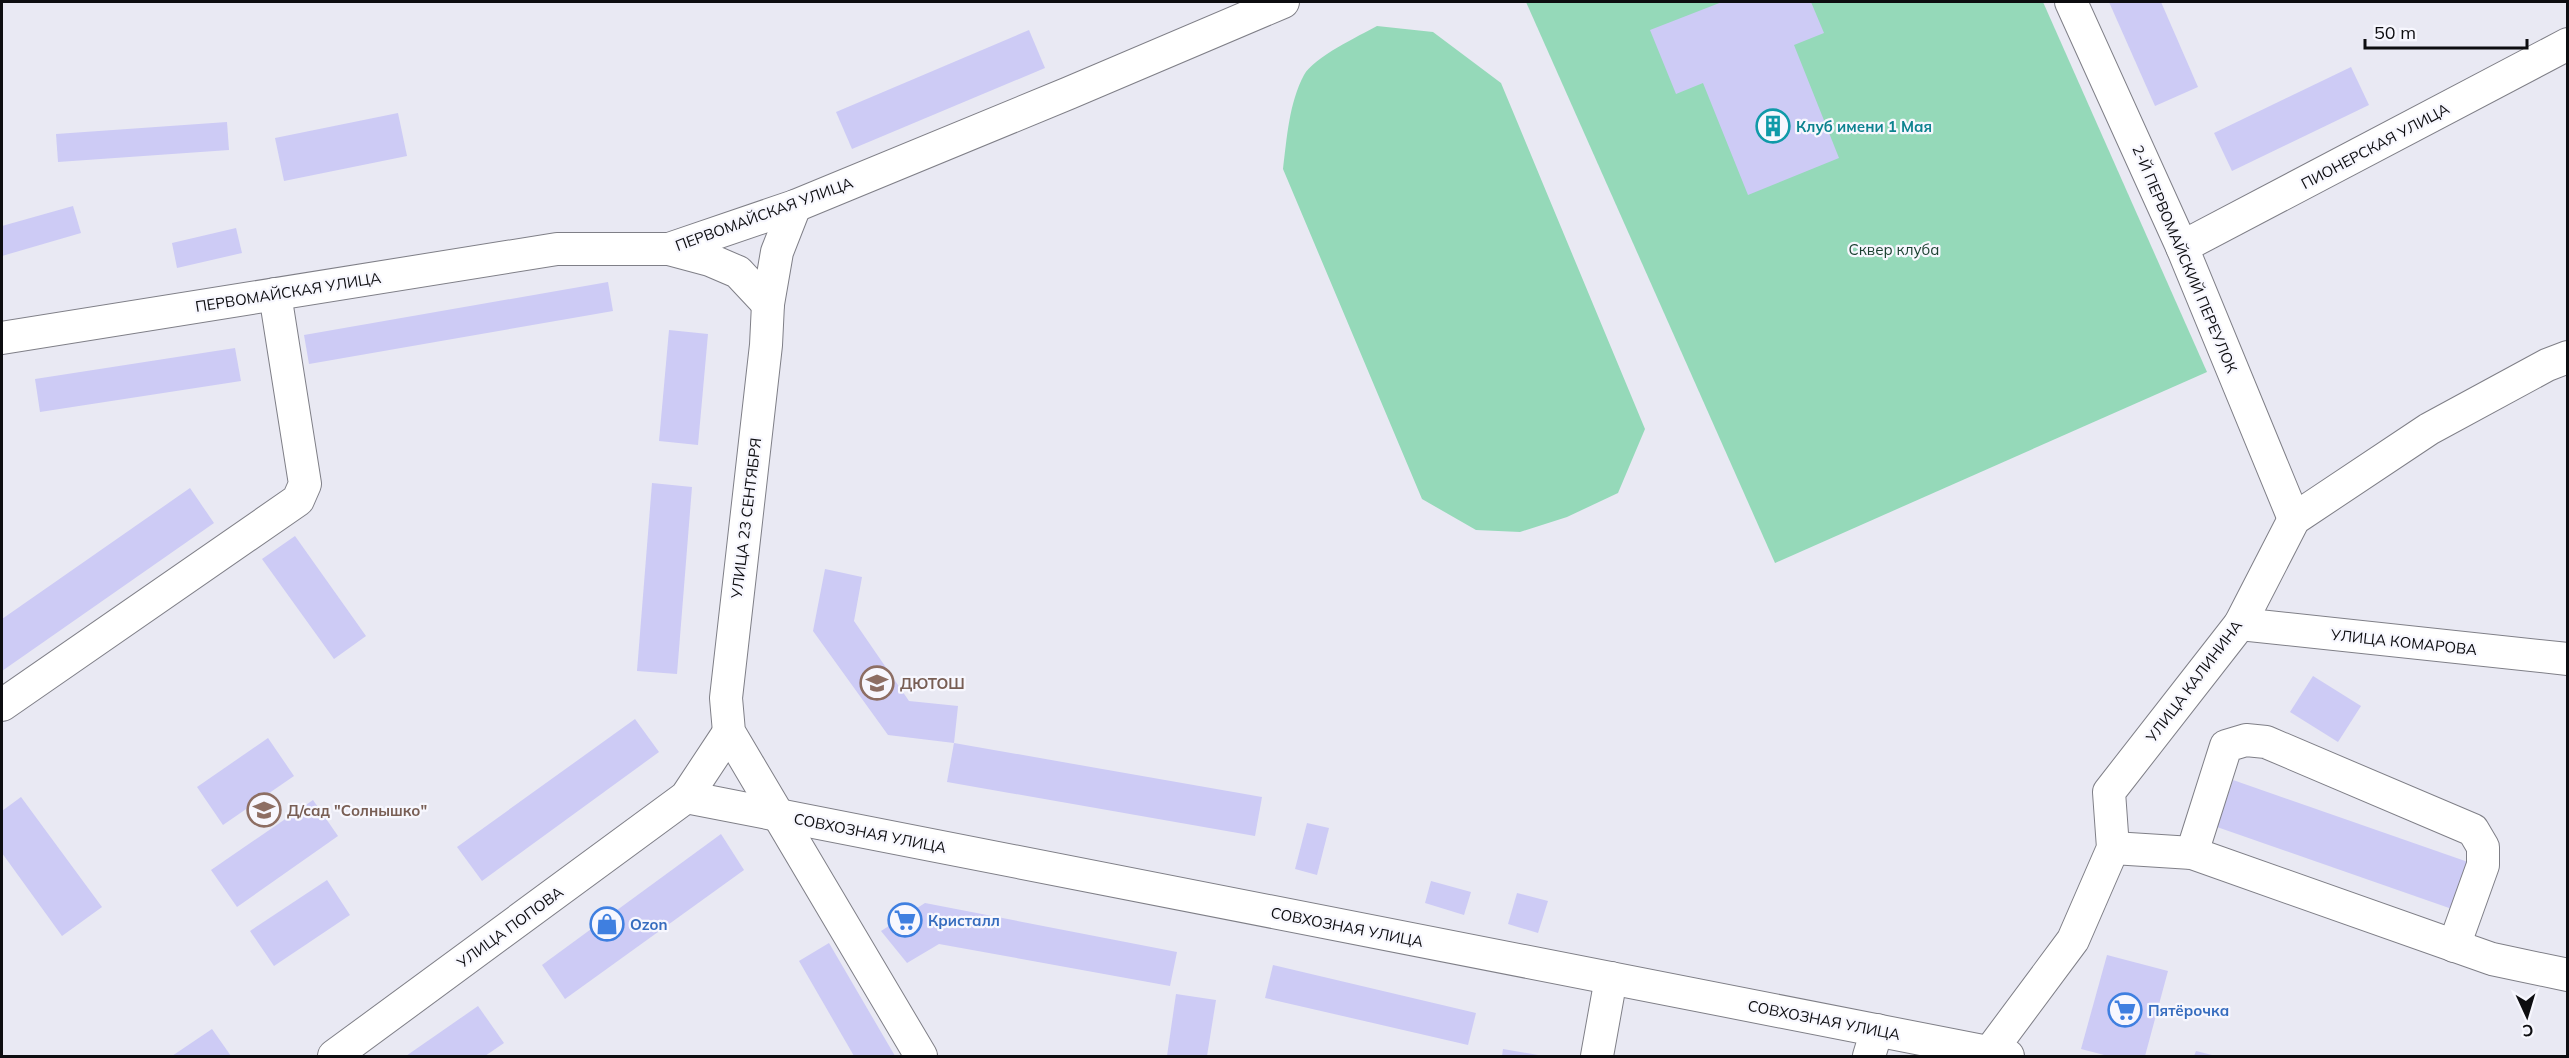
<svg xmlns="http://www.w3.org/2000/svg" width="2569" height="1058" viewBox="0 0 2569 1058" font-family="Mulish,sans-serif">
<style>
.green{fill:#95d9b9}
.building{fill:#cdcbf5}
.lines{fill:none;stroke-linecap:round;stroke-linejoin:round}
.minor-casing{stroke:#7f7f87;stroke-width:34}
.minor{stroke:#fff;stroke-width:32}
.labels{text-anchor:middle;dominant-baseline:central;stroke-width:4.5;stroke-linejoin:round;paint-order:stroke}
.culture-label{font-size:15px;font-weight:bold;fill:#0d838f;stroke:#f7f7fe;text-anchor:start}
.street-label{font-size:15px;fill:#0d0d10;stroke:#f7f7fe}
.park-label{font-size:15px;fill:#1a3f2f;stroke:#f7f7fe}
.education-label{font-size:15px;font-weight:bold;fill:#785e54;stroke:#f7f7fe;text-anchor:start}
.shop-label{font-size:15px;font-weight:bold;fill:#366cbe;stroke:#f7f7fe;text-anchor:start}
</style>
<rect width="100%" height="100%" fill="#e9e9f3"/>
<g class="green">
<path d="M1526 2H2043L2207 372 1775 563Z"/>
<path d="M1377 26 1433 32 1501 83 1645 429 1618 493 1567 517 1520 532 1476 530 1422 499 1283 169C1287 138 1289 103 1304 75 1314 57 1359 36 1377 26Z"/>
</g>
<g class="building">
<path d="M1722 2H1811L1824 33 1794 45 1839 158 1748 195 1703 83 1676 94 1650 30Z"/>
<path d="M2109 2H2161L2198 87 2155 106Z"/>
<path d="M1029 30 1045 68 852 149 836 112Z"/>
<path d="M2351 67 2369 105 2232 171 2214 133Z"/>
<path d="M398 113 407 156 284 181 275 138Z"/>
<path d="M227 122 229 150 58 162 56 134Z"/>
<path d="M73 206 81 233 2 256V226Z"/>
<path d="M236 228 242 253 177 268 172 243Z"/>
<path d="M608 282 613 311 309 364 304 335Z"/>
<path d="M669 330 708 334 698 445 659 441Z"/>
<path d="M235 348 241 381 40 412 35 379Z"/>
<path d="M652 483 692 487 677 674 637 671Z"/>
<path d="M190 488 214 523 2 671V619Z"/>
<path d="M295 536 366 636 334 659 262 559Z"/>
<path d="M825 569 862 577 854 621 909 701 958 706 954 743 888 735 813 631Z"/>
<path d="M2313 676 2361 706 2338 742 2290 712Z"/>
<path d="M635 719 659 752 482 881 457 847Z"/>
<path d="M268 738 294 776 223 825 197 787Z"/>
<path d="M954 743 1262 797 1255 836 947 782Z"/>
<path d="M2233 780 2468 862 2452 909 2217 827Z"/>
<path d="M21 797 102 907 62 936 2 853V811Z"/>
<path d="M313 800 338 836 237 907 211 870Z"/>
<path d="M1307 823 1329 828 1317 875 1295 869Z"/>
<path d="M721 834 744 870 565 999 542 965Z"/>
<path d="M327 880 350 915 274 966 250 931Z"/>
<path d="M1431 881 1471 892 1464 915 1425 903Z"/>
<path d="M1517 893 1548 901 1538 933 1508 924Z"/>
<path d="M925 903 1177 952 1170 986 939 944 907 963 881 931Z"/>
<path d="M829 943 895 1056H854L799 961Z"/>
<path d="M2107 955 2168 971 2145 1056H2108L2081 1049Z"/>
<path d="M1273 965 1476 1013 1468 1045 1265 998Z"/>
<path d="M1176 994 1216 1000 1207 1056H1167Z"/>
<path d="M478 1006 504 1043 485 1056H406Z"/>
<path d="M212 1029 231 1056H172Z"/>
<path d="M1503 1049 1538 1055V1056H1502Z"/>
<path d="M2196 1051 2216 1056H2194Z"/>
</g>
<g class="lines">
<g class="minor-casing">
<g id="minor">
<path d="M2071 2 2182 247 2294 519"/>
<path d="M795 206 777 252 768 304 766 345 726 698 729 732 921 1056"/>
<path d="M2182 247 2568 44"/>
<path d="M669 249 710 260 738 272 768 304"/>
<path d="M2 338 557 249H669L795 206 1069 93 1283 2"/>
<path d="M2240 624 2568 659"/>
<path d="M2 705 298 500 305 484 275 294"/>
<path d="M686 797 2008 1056"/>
<path d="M2113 848 2192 853 2492 959 2568 975"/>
<path d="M2192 853 2226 746 2246 740 2266 742 2473 830 2483 847V865L2454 946"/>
<path d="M1989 1053 2073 940 2113 848 2109 792 2240 624 2294 519 2429 429 2547 365 2568 357"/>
<path d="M334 1056 686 797 729 732"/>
<path d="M1597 1056 1611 978"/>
<path d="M1869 1056 1877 1030"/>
</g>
</g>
<use href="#minor" class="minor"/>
</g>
<defs>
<g id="building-ring" transform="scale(1.725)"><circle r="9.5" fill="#f7f7fe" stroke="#0f9aa8" stroke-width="1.5"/><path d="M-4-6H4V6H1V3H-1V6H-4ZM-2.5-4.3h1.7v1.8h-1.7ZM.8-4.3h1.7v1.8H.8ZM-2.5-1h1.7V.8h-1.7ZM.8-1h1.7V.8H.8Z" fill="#0f9aa8"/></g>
<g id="school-ring" transform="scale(1.725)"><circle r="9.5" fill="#f7f7fe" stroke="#8d6e63" stroke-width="1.5"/><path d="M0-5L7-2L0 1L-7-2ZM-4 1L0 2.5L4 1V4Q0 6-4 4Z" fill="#8d6e63"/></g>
<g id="supermarket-ring" transform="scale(1.725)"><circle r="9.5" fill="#f7f7fe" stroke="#3f7fe0" stroke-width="1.5"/><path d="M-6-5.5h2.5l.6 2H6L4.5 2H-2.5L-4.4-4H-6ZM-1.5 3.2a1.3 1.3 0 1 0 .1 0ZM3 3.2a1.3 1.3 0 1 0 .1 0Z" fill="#3f7fe0"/></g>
<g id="shop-ring" transform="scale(1.725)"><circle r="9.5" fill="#f7f7fe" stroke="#3f7fe0" stroke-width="1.5"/><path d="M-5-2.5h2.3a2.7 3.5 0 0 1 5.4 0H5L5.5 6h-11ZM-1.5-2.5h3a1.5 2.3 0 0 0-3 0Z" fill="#3f7fe0"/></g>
</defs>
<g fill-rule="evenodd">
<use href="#building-ring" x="1773" y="126"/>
<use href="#school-ring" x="877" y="683"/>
<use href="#school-ring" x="264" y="810"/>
<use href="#supermarket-ring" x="905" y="920"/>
<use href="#shop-ring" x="607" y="924"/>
<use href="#supermarket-ring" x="2125" y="1010"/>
</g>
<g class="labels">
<g class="culture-label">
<text x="1796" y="126">Клуб имени 1 Мая</text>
</g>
<g class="street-label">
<text transform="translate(2375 146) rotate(-28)">ПИОНЕРСКАЯ УЛИЦА</text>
<text transform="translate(764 214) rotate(-20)">ПЕРВОМАЙСКАЯ УЛИЦА</text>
<text transform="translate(2185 259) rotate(67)">2-Й ПЕРВОМАЙСКИЙ ПЕРЕУЛОК</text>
<text transform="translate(288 292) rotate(-9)">ПЕРВОМАЙСКАЯ УЛИЦА</text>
<text transform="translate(746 518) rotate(-83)">УЛИЦА 23 СЕНТЯБРЯ</text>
<text transform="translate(2404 642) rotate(6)">УЛИЦА КОМАРОВА</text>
<text transform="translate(2194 681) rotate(-53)">УЛИЦА КАЛИНИНА</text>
<text transform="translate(870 833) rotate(11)">СОВХОЗНАЯ УЛИЦА</text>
<text transform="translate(510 927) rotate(-36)">УЛИЦА ПОПОВА</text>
<text transform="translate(1347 927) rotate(11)">СОВХОЗНАЯ УЛИЦА</text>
<text transform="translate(1824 1020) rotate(11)">СОВХОЗНАЯ УЛИЦА</text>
</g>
<g class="park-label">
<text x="1894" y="249">Сквер клуба</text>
</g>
<g class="education-label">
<text x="900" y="683">ДЮТОШ</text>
<text x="287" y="810">Д/сад "Солнышко"</text>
</g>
<g class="shop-label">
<text x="928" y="920">Кристалл</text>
<text x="630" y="924">Ozon</text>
<text x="2148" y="1010">Пятёрочка</text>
</g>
</g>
<rect width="2569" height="1058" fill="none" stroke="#0d0d10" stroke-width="6"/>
<g transform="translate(2527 1016) rotate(176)" stroke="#f7f7fe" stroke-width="4.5" paint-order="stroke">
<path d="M0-4.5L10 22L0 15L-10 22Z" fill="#0d0d10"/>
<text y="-9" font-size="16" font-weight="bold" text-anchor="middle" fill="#0d0d10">С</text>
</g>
<path d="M2365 39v9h162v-9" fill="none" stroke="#0d0d10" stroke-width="3"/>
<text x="2374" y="39" font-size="18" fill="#0d0d10" stroke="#f7f7fe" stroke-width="4.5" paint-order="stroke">50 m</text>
</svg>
